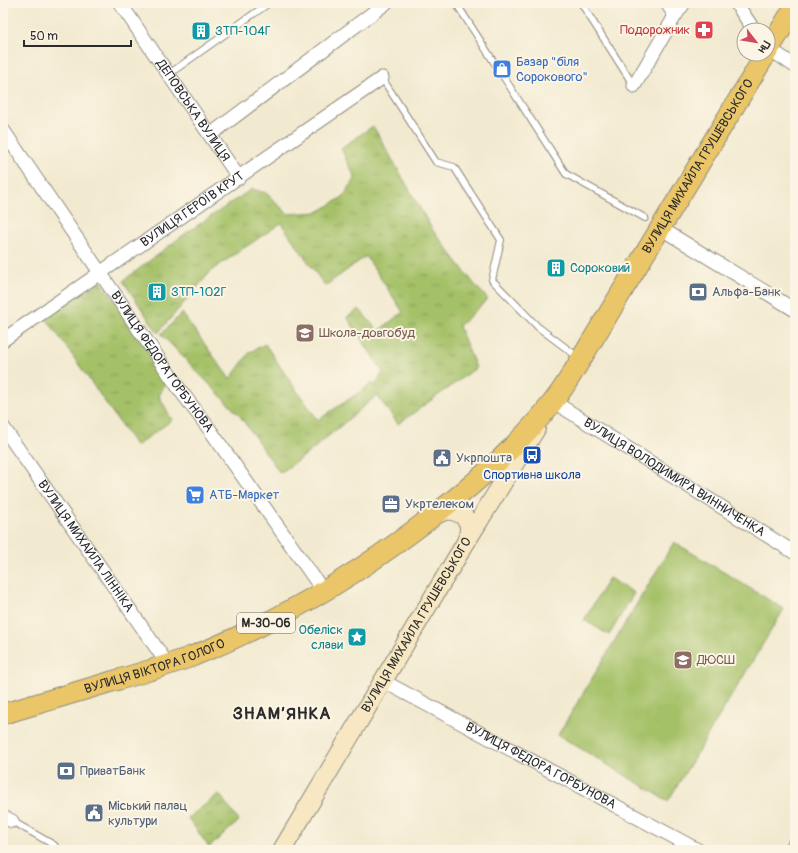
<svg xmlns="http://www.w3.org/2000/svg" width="798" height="853" viewBox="0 0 798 853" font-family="Pangolin,sans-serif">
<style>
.grass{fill:url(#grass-tufts);stroke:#68764a}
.pitch{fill:#a5c168;stroke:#68764a}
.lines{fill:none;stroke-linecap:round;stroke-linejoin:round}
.service-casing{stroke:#8e8a7e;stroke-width:8}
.minor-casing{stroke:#8e8a7e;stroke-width:15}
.secondary-casing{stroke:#8e8a7e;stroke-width:20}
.primary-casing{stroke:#8e8a7e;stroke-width:22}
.service{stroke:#fff;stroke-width:6}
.minor{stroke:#fff;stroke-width:13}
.secondary{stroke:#f7e8c3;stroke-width:18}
.primary{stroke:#eac669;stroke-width:20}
.labels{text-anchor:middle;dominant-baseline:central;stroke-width:4;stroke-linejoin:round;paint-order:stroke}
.shield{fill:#fcf5e5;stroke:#6a6863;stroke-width:1}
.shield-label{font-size:12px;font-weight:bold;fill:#2b2b2b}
.health-label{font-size:13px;fill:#be3a42;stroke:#fcf5e5;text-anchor:end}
.culture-label{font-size:13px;fill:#0d838f;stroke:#fcf5e5;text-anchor:start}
.shop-label{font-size:13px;fill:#366cbe;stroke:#fcf5e5;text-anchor:start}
.street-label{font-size:13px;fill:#2b2b2b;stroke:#fcf5e5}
.service-label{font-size:13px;fill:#4e5e75;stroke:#fcf5e5;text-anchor:start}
.education-label{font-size:13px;fill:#785e54;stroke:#fcf5e5;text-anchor:start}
.transit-label{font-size:13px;fill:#164399;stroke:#fcf5e5}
.district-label{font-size:17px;font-weight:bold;letter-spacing:1px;fill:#2b2b2b;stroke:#fcf5e5}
</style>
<defs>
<pattern id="grass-tufts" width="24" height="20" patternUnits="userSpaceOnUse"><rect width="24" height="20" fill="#a5c168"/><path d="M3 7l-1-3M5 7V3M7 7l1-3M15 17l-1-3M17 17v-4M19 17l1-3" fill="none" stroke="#879d56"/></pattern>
</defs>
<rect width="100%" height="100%" fill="#fcf5e5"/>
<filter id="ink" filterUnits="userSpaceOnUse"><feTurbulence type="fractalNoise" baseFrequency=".025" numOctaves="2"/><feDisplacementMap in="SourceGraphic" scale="8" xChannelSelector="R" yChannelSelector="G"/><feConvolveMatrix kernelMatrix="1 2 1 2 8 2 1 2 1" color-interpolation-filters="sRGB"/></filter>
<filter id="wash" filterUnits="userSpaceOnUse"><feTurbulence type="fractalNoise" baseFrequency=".012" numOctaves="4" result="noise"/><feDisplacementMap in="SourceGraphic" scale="16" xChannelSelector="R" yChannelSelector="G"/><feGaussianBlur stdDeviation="0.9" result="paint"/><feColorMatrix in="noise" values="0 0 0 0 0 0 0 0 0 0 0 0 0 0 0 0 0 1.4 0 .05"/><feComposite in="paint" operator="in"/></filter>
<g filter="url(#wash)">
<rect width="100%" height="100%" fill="#f2ead0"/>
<g class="grass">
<path d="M373 126 432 229 475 285 488 299 459 326 476 368 398 424 375 393V397L307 454 280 473 240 416 161 334 182 313 230 379 250 352 265 344 294 387 318 420 373 383 374 387 383 372 347 317 359 309 378 331 403 312 366 256 325 286 281 223 212 270 158 333 123 281 186 233 252 189 266 193 288 214 318 212 343 197 355 178 341 148Z"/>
<path d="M101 281 168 378 159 396 172 420 136 446 46 318Z"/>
<path d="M219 794 239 821 209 847 188 818Z"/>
</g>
<g class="pitch">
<path d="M674 542 784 609 668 801 558 735Z"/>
<path d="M609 578 634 593 609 635 584 620Z"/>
</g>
</g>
<g filter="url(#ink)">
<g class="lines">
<g class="service-casing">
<g id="service">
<path d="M456 3 566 174 645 218"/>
<path d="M581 3 634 86"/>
<path d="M169 74 269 3"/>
<path d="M382 78 436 162 454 167 501 240 492 280 538 327 578 357"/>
<path d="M12 821 54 845 58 850"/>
</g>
</g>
<g class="minor-casing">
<g id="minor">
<path id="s1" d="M120 3 239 178"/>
<path d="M667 3 675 16"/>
<path d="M736 3 754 30"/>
<path d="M768 48 795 66"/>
<path d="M634 86 675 16 684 3"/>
<path id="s2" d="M3 130 180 390 210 430 324 592"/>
<path d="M210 135 386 3"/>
<path d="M660 228 795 310"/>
<path id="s3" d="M3 340 382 78"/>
<path id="s4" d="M554 402 795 553"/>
<path id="s5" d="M3 427 162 656 166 666"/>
<path id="s6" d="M383 681 698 850"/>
<path d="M3 817 12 821"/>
<path d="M791 850 795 843"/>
</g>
</g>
<g class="secondary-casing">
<g id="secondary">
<path d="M433 516C437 515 441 512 445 511 456 509 470 517 469 529 469 533 467 538 466 542"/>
<path id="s7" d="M282 850 466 542 536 429"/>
</g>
</g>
<g class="primary-casing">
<g id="primary">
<path d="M768 51 795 6"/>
<path id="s8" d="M3 714C39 703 74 693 110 682 138 674 166 666 193 656 276 623 349 580 420 526 468 490 514 451 552 403 563 390 572 374 581 359L766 54"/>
</g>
</g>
<use href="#service" class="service"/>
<use href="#minor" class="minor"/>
<use href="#secondary" class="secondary"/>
<use href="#primary" class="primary"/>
</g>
</g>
<defs>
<g id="pharmacy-square" transform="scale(1)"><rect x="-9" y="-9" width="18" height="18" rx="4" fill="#e0444e" stroke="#fcf5e5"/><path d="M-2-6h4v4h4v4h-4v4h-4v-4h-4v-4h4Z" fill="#fff"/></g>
<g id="building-square" transform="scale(1)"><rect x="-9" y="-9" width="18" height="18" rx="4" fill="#0f9aa8" stroke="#fcf5e5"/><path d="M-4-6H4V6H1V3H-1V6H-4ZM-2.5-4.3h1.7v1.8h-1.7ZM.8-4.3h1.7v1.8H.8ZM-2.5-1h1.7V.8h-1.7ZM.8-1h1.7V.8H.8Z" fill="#fff"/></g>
<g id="shop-square" transform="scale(1)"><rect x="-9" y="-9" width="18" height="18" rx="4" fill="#3f7fe0" stroke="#fcf5e5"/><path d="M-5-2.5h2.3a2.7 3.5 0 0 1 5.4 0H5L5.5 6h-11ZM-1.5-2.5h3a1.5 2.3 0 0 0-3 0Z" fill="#fff"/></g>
<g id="bank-square" transform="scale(1)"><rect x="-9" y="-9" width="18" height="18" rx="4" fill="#5c6f8a" stroke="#fcf5e5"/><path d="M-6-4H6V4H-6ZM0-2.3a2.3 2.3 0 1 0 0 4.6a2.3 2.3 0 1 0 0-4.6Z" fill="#fff"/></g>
<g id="school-square" transform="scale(1)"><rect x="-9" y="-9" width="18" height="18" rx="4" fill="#8d6e63" stroke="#fcf5e5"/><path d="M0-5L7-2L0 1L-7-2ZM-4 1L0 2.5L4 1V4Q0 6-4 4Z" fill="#fff"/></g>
<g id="bus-square" transform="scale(1)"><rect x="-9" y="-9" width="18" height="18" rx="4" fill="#1a4fb4" stroke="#fcf5e5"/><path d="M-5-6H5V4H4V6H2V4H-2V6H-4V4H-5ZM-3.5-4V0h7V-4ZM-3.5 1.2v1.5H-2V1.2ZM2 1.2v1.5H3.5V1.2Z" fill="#fff"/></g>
<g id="civic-square" transform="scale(1)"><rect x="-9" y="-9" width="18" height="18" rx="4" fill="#5c6f8a" stroke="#fcf5e5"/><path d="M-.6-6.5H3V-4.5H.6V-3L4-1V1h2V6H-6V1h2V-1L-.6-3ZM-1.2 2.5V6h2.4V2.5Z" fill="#fff"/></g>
<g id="supermarket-square" transform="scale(1)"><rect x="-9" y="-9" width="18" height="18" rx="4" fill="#3f7fe0" stroke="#fcf5e5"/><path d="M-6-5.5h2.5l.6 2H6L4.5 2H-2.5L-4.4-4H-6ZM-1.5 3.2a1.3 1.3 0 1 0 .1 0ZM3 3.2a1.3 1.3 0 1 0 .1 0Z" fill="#fff"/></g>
<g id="office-square" transform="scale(1)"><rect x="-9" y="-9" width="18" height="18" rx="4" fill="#5c6f8a" stroke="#fcf5e5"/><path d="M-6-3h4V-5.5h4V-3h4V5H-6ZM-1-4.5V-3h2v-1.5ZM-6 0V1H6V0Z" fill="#fff"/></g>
<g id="sight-square" transform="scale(1)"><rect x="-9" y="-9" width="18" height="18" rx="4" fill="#0f9aa8" stroke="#fcf5e5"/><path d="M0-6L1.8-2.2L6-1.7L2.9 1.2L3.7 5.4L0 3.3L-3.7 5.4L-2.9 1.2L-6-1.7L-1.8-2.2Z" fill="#fff"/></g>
</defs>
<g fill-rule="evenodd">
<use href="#pharmacy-square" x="704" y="30"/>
<use href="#building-square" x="201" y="31"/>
<use href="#shop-square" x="502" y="69"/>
<use href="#building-square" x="556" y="268"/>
<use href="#building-square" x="157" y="292"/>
<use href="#bank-square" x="698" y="292"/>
<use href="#school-square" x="305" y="333"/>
<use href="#bus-square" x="532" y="455"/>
<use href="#civic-square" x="442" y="458"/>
<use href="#supermarket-square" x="195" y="495"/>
<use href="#office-square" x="391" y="504"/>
<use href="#sight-square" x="357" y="637"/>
<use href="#school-square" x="683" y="660"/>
<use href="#bank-square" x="66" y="771"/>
<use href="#civic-square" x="94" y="813"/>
</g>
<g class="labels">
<rect class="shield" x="237" y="613" width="58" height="20" rx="3"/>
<g class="shield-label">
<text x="266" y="623">М-30-06</text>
</g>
<g class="health-label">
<text x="690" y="30">Подорожник</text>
</g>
<g class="culture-label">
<text x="215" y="31">ЗТП-104Г</text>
<text x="570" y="268">Сороковий</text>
<text x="171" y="292">ЗТП-102Г</text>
<text x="343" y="630" text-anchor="end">Обеліск<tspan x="343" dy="15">слави</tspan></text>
</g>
<g class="shop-label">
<text x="516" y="62">Базар "біля<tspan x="516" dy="15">Сорокового"</tspan></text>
<text x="209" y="495">АТБ-Маркет</text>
</g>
<g class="street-label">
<text stroke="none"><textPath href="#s1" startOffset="130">ДЕПОВСЬКА ВУЛИЦЯ</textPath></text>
<text stroke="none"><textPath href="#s8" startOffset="920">ВУЛИЦЯ МИХАЙЛА ГРУШЕВСЬКОГО</textPath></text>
<text stroke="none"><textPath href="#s3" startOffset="230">ВУЛИЦЯ ГЕРОЇВ КРУТ</textPath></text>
<text stroke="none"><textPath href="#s2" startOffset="281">ВУЛИЦЯ ФЕДОРА ГОРБУНОВА</textPath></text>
<text stroke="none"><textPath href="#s4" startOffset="142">ВУЛИЦЯ ВОЛОДИМИРА ВИННИЧЕНКА</textPath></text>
<text stroke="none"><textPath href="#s5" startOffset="145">ВУЛИЦЯ МИХАЙЛА ЛІННІКА</textPath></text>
<text stroke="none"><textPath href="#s7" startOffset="262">ВУЛИЦЯ МИХАЙЛА ГРУШЕВСЬКОГО</textPath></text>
<text stroke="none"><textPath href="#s8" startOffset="159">ВУЛИЦЯ ВІКТОРА ГОЛОГО</textPath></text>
<text stroke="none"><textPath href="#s6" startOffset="179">ВУЛИЦЯ ФЕДОРА ГОРБУНОВА</textPath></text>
</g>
<g class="service-label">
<text x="712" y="292">Альфа-Банк</text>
<text x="456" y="458">Укрпошта</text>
<text x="405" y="504">Укртелеком</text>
<text x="80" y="771">ПриватБанк</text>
<text x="108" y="806">Міський палац<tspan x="108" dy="15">культури</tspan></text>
</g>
<g class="education-label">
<text x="319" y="333">Школа-довгобуд</text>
<text x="697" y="660">ДЮСШ</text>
</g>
<g class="transit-label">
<text x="532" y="475">Спортивна школа</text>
</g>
<g class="district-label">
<text x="282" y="713">ЗНАМ’ЯНКА</text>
</g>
</g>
<rect width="798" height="853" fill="none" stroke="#fcf5e5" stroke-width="16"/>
<g transform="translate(756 42) rotate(121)"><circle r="19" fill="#fcf5e5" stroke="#a8a49b"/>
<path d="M0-3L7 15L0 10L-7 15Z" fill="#d1495b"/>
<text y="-6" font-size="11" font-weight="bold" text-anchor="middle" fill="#2b2b2b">Пн</text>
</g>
<path d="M24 40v6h107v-6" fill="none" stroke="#2b2b2b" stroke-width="2"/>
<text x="30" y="40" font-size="12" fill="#2b2b2b" stroke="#fcf5e5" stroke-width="3" paint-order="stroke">50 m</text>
</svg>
